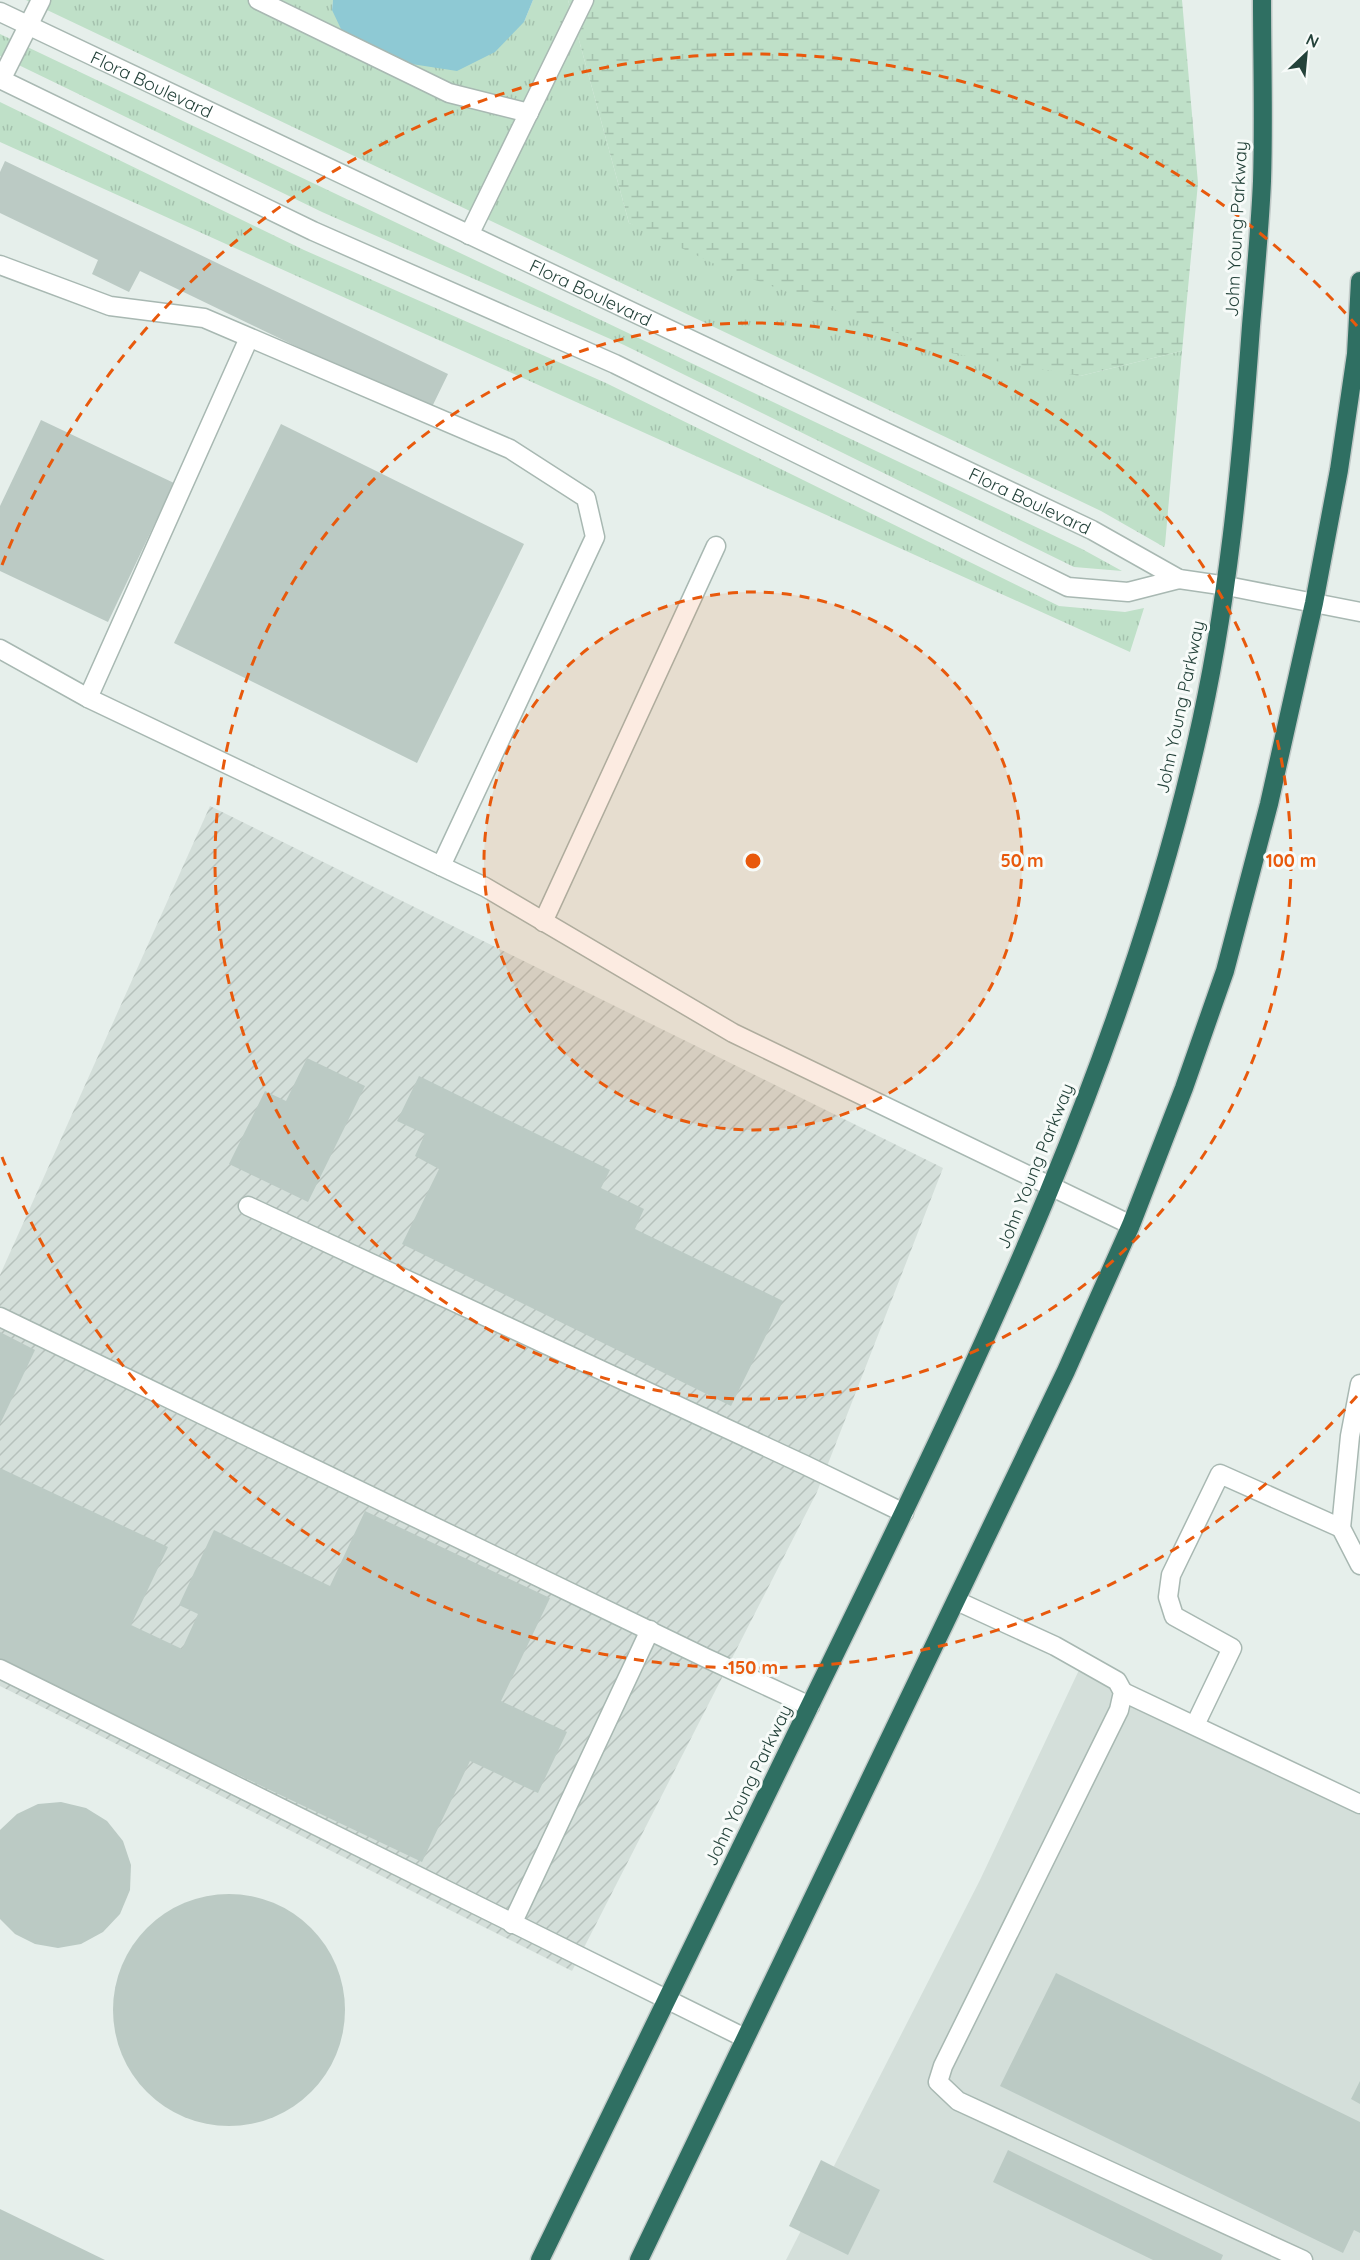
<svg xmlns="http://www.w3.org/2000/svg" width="1360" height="2260" viewBox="0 0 1360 2260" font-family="Quicksand,sans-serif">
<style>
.built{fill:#d4dfda}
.industrial{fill:url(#industrial-furrows)}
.grass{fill:url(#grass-tufts)}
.wetland{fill:url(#wetland-marsh)}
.water{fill:#8ec9d4}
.building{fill:#bbcac4}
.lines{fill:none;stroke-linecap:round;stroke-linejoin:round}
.minor-casing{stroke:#a8b8b2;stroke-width:21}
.highway-casing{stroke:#c2cac8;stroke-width:21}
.minor{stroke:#fff;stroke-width:18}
.highway{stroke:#2f6f62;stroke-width:18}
.ring{fill:none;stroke:#e8590c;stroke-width:3;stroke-dasharray:10 8}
.labels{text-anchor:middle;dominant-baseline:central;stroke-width:6;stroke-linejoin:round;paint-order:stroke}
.street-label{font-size:18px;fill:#24423a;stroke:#f7fbf9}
.centre{fill:#e8590c;stroke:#f7fbf9;stroke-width:3}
.ring-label{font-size:18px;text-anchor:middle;font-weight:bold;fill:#e8590c;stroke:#f7fbf9;stroke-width:6;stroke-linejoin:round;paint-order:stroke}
</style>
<defs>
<pattern id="industrial-furrows" width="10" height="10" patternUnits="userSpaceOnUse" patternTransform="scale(1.5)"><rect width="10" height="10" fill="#d4dfda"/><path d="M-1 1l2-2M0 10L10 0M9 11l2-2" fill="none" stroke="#b6c1bc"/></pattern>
<pattern id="grass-tufts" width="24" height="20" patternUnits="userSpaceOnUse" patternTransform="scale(1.5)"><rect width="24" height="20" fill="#bfe0c8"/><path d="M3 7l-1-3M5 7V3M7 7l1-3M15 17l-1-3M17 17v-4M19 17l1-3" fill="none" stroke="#a4c1ad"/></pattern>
<pattern id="wetland-marsh" width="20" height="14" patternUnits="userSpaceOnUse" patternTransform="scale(1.5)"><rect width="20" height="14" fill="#bfe0c8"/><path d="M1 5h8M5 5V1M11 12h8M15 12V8" fill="none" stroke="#a4c1ad"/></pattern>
</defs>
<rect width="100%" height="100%" fill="#e6efeb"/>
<path class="built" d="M1079 1670 1360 1811V2260H786L980 1880Z"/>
<path class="industrial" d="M210 806 943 1168 817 1492 572 1971 0 1686V1275Z"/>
<g class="grass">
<path d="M26 0H333L332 10 524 22 533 0H568L629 223 1080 376 1182 351 1165 545 1164 547 1101 511Z"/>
<path d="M0 34 1082 549 1122 571 1074 567 624 345 322 212 0 56Z"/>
<path d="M0 102 304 250 606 383 1059 606 1125 612 1144 608 1130 652 0 142Z"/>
</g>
<path class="wetland" d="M568 0H1182L1198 183 1182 351 1080 376 951 353 723 268 629 223Z"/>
<path class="water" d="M333 0H533L524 22 495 52 457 71 392 61 350 48 332 10Z"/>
<g class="building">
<path d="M5 161 448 374 430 411 140 271 129 292 92 274 98 260 0 213V172Z"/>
<path d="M41 420 174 483 108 622 0 571V506Z"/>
<path d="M281 424 524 544 417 763 174 643Z"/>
<path d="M307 1058 365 1086 308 1202 229 1164 265 1091 286 1101Z"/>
<path d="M419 1076 610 1170 601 1188 644 1209 635 1229 783 1301 731 1406 402 1244 439 1169 415 1156 425 1134 397 1121Z"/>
<path d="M0 1332 35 1350 0 1424Z"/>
<path d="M0 1468 168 1547 131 1625 182 1649 198 1614 179 1605 214 1530 330 1586 365 1511 550 1598 501 1701 567 1732 538 1793 470 1761 422 1862 0 1662Z"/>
<path d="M61 1802 86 1808 107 1821 123 1841 131 1865 130 1890 120 1914 103 1932 81 1944 58 1948 35 1944 15 1934 0 1919V1830L17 1814 38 1804Z"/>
<circle cx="229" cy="2010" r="116"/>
<path d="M1056 1973 1360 2122V2233L1354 2230 1343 2253 1000 2086Z"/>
<path d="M1360 2081V2104L1351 2099Z"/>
<path d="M1008 2150 1223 2255 1221 2260H1153L993 2182Z"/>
<path d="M821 2160 880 2190 848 2255 789 2226Z"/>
<path d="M0 2209 105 2260H0Z"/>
</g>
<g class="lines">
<g class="minor-casing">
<g id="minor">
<path d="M258 0 449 93 529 113"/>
<path id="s1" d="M0 12 1092 530 1179 579 1227 586 1360 612"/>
<path d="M0 79 313 231 615 364 1068 587 1128 592 1179 579"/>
<path d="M1 80 41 0"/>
<path d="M469 235 584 0"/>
<path d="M0 265 110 306 204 318 510 449 586 498 595 537 441 866"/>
<path d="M0 649 88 698 485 887 733 1033 1131 1225"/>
<path d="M88 698 249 338"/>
<path d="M543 922 716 546"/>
<path d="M248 1206 805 1465 904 1513"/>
<path d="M0 1317 706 1658 810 1706"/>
<path d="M1360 1384 1350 1436 1341 1528 1360 1565"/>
<path d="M957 1601 1055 1646 1117 1681 1123 1692 1119 1710 943 2066 938 2082 958 2101 1303 2260"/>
<path d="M0 1669 745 2038"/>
<path d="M1123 1692 1360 1804"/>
<path d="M1195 1725 1232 1648 1174 1616 1168 1597 1171 1575 1220 1474 1341 1528"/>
<path d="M512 1924 650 1630"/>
</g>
</g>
<g class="highway-casing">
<g id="highway">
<path d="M540 2260C644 2046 748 1833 852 1619 989 1338 1125 1052 1196 744 1228 607 1241 466 1251 326 1255 278 1260 229 1262 181 1264 121 1262 60 1262 0"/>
<path d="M639 2260 1066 1371 1131 1225 1184 1088 1225 971 1269 804 1314 603 1339 470 1356 354 1360 281"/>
</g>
</g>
<use href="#minor" class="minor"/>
<use href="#highway" class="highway"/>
</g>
<circle cx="753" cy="861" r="269" fill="#e8590c" fill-opacity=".12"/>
<g class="ring">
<circle cx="753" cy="861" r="269"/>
<circle cx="753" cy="861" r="538"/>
<path d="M1357 1396A807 807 0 0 1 2 1157M2 565A807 807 0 0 1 1357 326"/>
</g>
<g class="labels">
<g class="street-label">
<text stroke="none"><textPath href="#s1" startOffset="168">Flora Boulevard</textPath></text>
<text transform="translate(1236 229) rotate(-87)">John Young Parkway</text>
<text stroke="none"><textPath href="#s1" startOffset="654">Flora Boulevard</textPath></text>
<text stroke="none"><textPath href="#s1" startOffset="1140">Flora Boulevard</textPath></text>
<text transform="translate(1180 707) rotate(-78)">John Young Parkway</text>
<text transform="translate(1035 1166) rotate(-68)">John Young Parkway</text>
<text transform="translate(748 1785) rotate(-64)">John Young Parkway</text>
</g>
</g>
<circle cx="753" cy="861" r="9" class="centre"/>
<g class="ring-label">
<text x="1022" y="867">50 m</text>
<text x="1291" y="867">100 m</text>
<text x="753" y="1674">150 m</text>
</g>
<g transform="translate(1306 54) rotate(26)" stroke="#f7fbf9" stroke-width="4.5" paint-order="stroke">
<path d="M0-4.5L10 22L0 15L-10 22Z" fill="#24423a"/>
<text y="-9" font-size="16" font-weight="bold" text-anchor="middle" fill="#24423a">N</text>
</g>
</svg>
